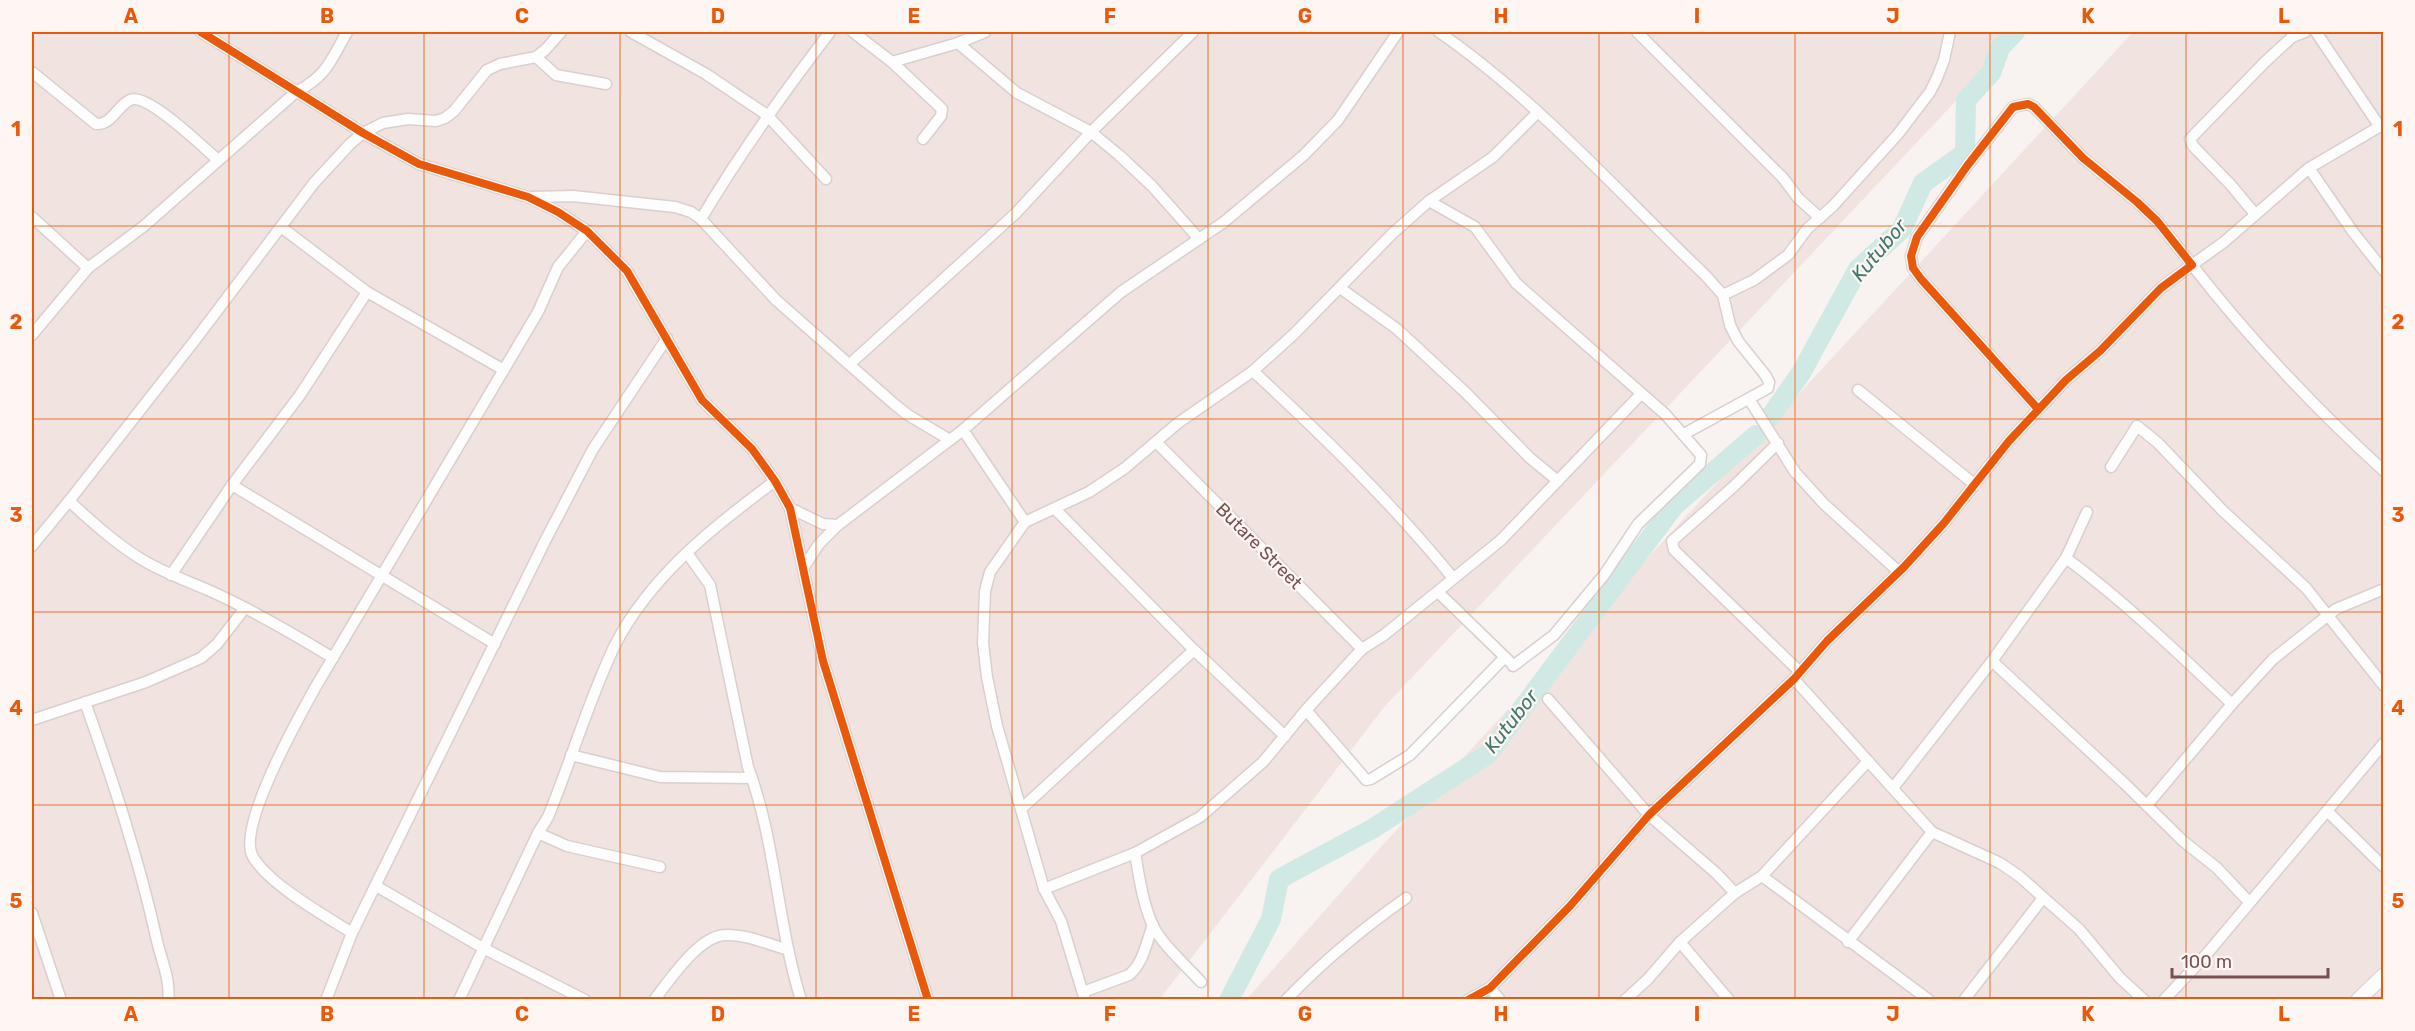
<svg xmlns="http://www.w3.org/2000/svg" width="2415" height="1031" viewBox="0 0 2415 1031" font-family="Rubik,sans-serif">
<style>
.residential{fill:#f1e4e0}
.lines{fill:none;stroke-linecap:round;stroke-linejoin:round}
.river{stroke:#d1e9e4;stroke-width:20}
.minor-casing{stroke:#d9cfce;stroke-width:13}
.tertiary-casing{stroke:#d9cfce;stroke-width:16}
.minor{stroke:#fefdfd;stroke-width:10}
.tertiary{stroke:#fefdfd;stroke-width:14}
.cycleway-casing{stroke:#fef6f2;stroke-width:11}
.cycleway{stroke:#e8590c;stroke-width:8}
.grid{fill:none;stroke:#e8590c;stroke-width:1.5;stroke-opacity:0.55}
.labels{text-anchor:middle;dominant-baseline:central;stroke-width:4.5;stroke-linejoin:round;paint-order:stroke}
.street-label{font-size:18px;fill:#77514f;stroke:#fef6f2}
.water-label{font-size:20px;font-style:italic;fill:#427a72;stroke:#fef6f2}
.neatline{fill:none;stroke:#e8590c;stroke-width:2}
.grid-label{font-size:20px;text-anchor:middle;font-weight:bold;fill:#e8590c}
</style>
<rect width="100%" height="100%" fill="#f8f2f0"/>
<g class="residential">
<path d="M32 32H2021L1385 706 1159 1000 32 999Z"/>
<path d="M2133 32H2383V999L1246 1000 1378 850Z"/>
</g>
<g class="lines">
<g class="river">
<path d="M1770 417 1801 373 1858 269 1902 229 1923 183 1965 153 1966 100 1991 73 2000 48 2015 32"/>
<path d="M1229 1000 1271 919 1279 879 1372 829 1488 754 1674 506 1756 435"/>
</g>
<g class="minor-casing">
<g id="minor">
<path d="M201 32 363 133 419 164 528 197 558 212 587 231 627 271 702 400 752 449 775 481 790 508 823 661 928 1000"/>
<path d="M631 32 706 74 767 115 826 179"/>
<path d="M853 32 892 62 942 109 941 116 923 139"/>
<path d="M1439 32C1536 99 1620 194 1705 275L1723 295 1730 325 1738 341 1766 376 1769 382 1768 388 1684 434"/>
<path d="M1637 32 1783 178 1798 198 1820 218"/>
<path d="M2316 32 2380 127"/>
<path d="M958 43 1017 93 1091 132 1119 155 1152 186 1199 239"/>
<path d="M536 57 556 75 606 84"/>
<path d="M892 62 958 43 985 32"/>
<path d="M32 72 96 124C112 125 117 106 130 100 147 92 204 148 218 160"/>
<path d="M2384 124 2309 168 2224 242 2192 265C2248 337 2316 409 2384 471"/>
<path d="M2309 168 2353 232 2384 271"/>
<path d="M531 197 573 196 675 207 691 212 701 219 776 300 893 403 908 415 950 440"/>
<path d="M1429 201 1475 227 1516 283 1665 414 1701 455 1700 464 1638 524 1604 575 1554 635 1513 666"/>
<path d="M2255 214 2230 184 2193 146 2190 139 2265 62 2292 37 2305 32"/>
<path d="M32 217 88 268"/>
<path d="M701 219C740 153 784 92 830 32"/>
<path d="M281 227 367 292 504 370"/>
<path d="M1340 288 1397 329 1466 393 1530 458 1558 481"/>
<path d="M1723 295 1754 280 1788 255 1807 229 1833 206 1898 134 1930 92 1937 78 1944 60 1950 32"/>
<path d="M32 335 88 268 144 226 296 92C327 76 331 60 347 32"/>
<path d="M851 363 1015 214 1091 132 1193 32"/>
<path d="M1253 371C1324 437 1392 503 1453 578"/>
<path d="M1858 390 1974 484"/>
<path d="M1749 399 1795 472 1824 504 1899 572"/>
<path d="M963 430 1025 522"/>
<path d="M1156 442 1362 649"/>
<path d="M1778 443 1733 487 1672 541 1674 550 1799 671"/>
<path d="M2111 467 2137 426 2158 443 2222 510 2306 588 2384 686"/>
<path d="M232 485 495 644"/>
<path d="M69 501C92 522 115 543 141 559 162 572 185 580 208 590 251 609 292 633 333 658"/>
<path d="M790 508 823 524 838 525"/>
<path d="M1055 509 1194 650 1285 736"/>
<path d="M32 546 69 501 192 344 314 183 350 144 363 133 383 123 408 119 436 121 445 118 454 111 487 70 500 64 536 57 545 50 561 32"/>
<path d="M687 553 710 585 748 767C776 842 777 923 801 1000"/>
<path d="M2066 558C2125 602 2178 653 2232 704L2147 805"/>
<path d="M804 567 819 544 838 525 963 430 1121 292 1224 222 1304 155 1338 120 1398 32"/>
<path d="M171 575 232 485 300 395 367 292"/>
<path d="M1438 592 1510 662"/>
<path d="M1992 661 2125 784 2183 841 2217 868 2249 902"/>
<path d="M1794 679 1932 832 2000 863 2019 876 2079 929 2120 978 2144 1000"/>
<path d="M1548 699 1649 815 1716 873 1735 893"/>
<path d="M85 702C113 781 139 859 157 941 161 959 171 981 168 1000"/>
<path d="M2232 704 2273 659 2336 609 2384 589"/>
<path d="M1306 710 1362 775 1366 780 1371 779 1410 755 1505 657"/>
<path d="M32 720 146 682 201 658 217 644 245 608"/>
<path d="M571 755 660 777 752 778"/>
<path d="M1893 788 1992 661 2066 558 2087 512"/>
<path d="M1021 809 1194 650"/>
<path d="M2327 811 2384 867"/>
<path d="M538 833 567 846 660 867"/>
<path d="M1135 853C1139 877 1143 904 1153 926 1164 947 1185 964 1201 982"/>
<path d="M1762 876 1929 1000"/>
<path d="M376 886 483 948 585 1000"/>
<path d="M1044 889 1135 853 1200 817 1263 762 1306 710 1362 649 1384 635 1501 540 1641 394"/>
<path d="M32 913 61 1000"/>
<path d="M352 933C324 915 270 885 253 857 236 828 299 717 315 688L538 312 558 267 587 231"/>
<path d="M1680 942 1729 1000"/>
<path d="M1848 942 1932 832"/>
<path d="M1490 988 1500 1000"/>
<path d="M1083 992 1129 975C1144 962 1146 943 1153 925"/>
<path d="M326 1000 352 933 545 541 593 449 667 338"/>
<path d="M459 1000 538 833 548 817C571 761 588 702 614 647 649 577 714 526 775 481"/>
<path d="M654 1000C670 980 699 935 726 935 746 934 767 944 786 949"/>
<path d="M1085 1000 1061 921 1044 889 997 726 987 677 983 643 985 591 990 572 1025 522 1089 492 1125 468 1178 423 1253 371 1294 334 1393 233 1429 201 1493 157 1537 113"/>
<path d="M1286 1000C1323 961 1362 929 1406 898"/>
<path d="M1468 1000 1490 988 1570 906 1649 815 1794 679 1827 641 1904 567 1944 523 2009 441 2066 380 2100 351 2161 288 2192 265 2157 221 2137 202 2083 158 2034 107 2028 104 2013 107 1967 166 1917 237 1911 256 1913 268 1921 279 2038 409"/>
<path d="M1625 1000 1648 979 1680 942 1735 893 1762 876 1868 761"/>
<path d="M1964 1000 2043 898"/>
<path d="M2164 1000 2205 956 2384 743"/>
</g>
</g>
<g class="tertiary-casing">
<path id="tertiary" d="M2358 1000 2384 975"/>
</g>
<use href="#minor" class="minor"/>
<use href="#tertiary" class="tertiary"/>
<g class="cycleway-casing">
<g id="cycleway">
<path d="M201 32 363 133 419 164 528 197 558 212 587 231 627 271 702 400 752 449 775 481 790 508 823 661 928 1000"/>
<path d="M1468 1000 1490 988 1570 906 1649 815 1794 679 1827 641 1904 567 1944 523 2009 441 2066 380 2100 351 2161 288 2192 265 2157 221 2137 202 2083 158 2034 107 2028 104 2013 107 1967 166 1917 237 1911 256 1913 268 1921 279 2038 409"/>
</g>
</g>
<use href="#cycleway" class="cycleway"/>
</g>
<path class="grid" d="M229 32V1000M424 32V1000M620 32V1000M816 32V1000M1012 32V1000M1208 32V1000M1403 32V1000M1599 32V1000M1795 32V1000M1990 32V1000M2186 32V1000M32 226H2384M32 419H2384M32 612H2384M32 805H2384"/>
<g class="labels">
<g class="street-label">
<text transform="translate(1259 546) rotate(45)">Butare Street</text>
</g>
<g class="water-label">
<text transform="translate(1879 250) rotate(-50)">Kutubor</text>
<text transform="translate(1511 721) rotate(-52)">Kutubor</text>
</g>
</g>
<rect width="2415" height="1031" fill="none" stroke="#fef6f2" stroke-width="66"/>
<path d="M2172 968v9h156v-9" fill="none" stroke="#77514f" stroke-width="3"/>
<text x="2181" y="968" font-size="18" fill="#77514f" stroke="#fef6f2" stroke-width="4.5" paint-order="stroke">100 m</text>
<rect x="33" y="33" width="2349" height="965" class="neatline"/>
<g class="grid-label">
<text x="131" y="23">A</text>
<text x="327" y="23">B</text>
<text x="522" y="23">C</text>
<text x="718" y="23">D</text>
<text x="914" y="23">E</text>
<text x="1110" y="23">F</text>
<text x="1305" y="23">G</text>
<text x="1501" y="23">H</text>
<text x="1697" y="23">I</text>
<text x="1893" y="23">J</text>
<text x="2088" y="23">K</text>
<text x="2284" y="23">L</text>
<text x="16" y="136">1</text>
<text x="2398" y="136">1</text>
<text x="16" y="329">2</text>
<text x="2398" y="329">2</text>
<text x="16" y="522">3</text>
<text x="2398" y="522">3</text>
<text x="16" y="715">4</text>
<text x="2398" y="715">4</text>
<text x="16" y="908">5</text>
<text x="2398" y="908">5</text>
<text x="131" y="1021">A</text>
<text x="327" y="1021">B</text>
<text x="522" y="1021">C</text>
<text x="718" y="1021">D</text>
<text x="914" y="1021">E</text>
<text x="1110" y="1021">F</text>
<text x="1305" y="1021">G</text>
<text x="1501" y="1021">H</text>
<text x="1697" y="1021">I</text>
<text x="1893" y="1021">J</text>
<text x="2088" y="1021">K</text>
<text x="2284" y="1021">L</text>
</g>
</svg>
